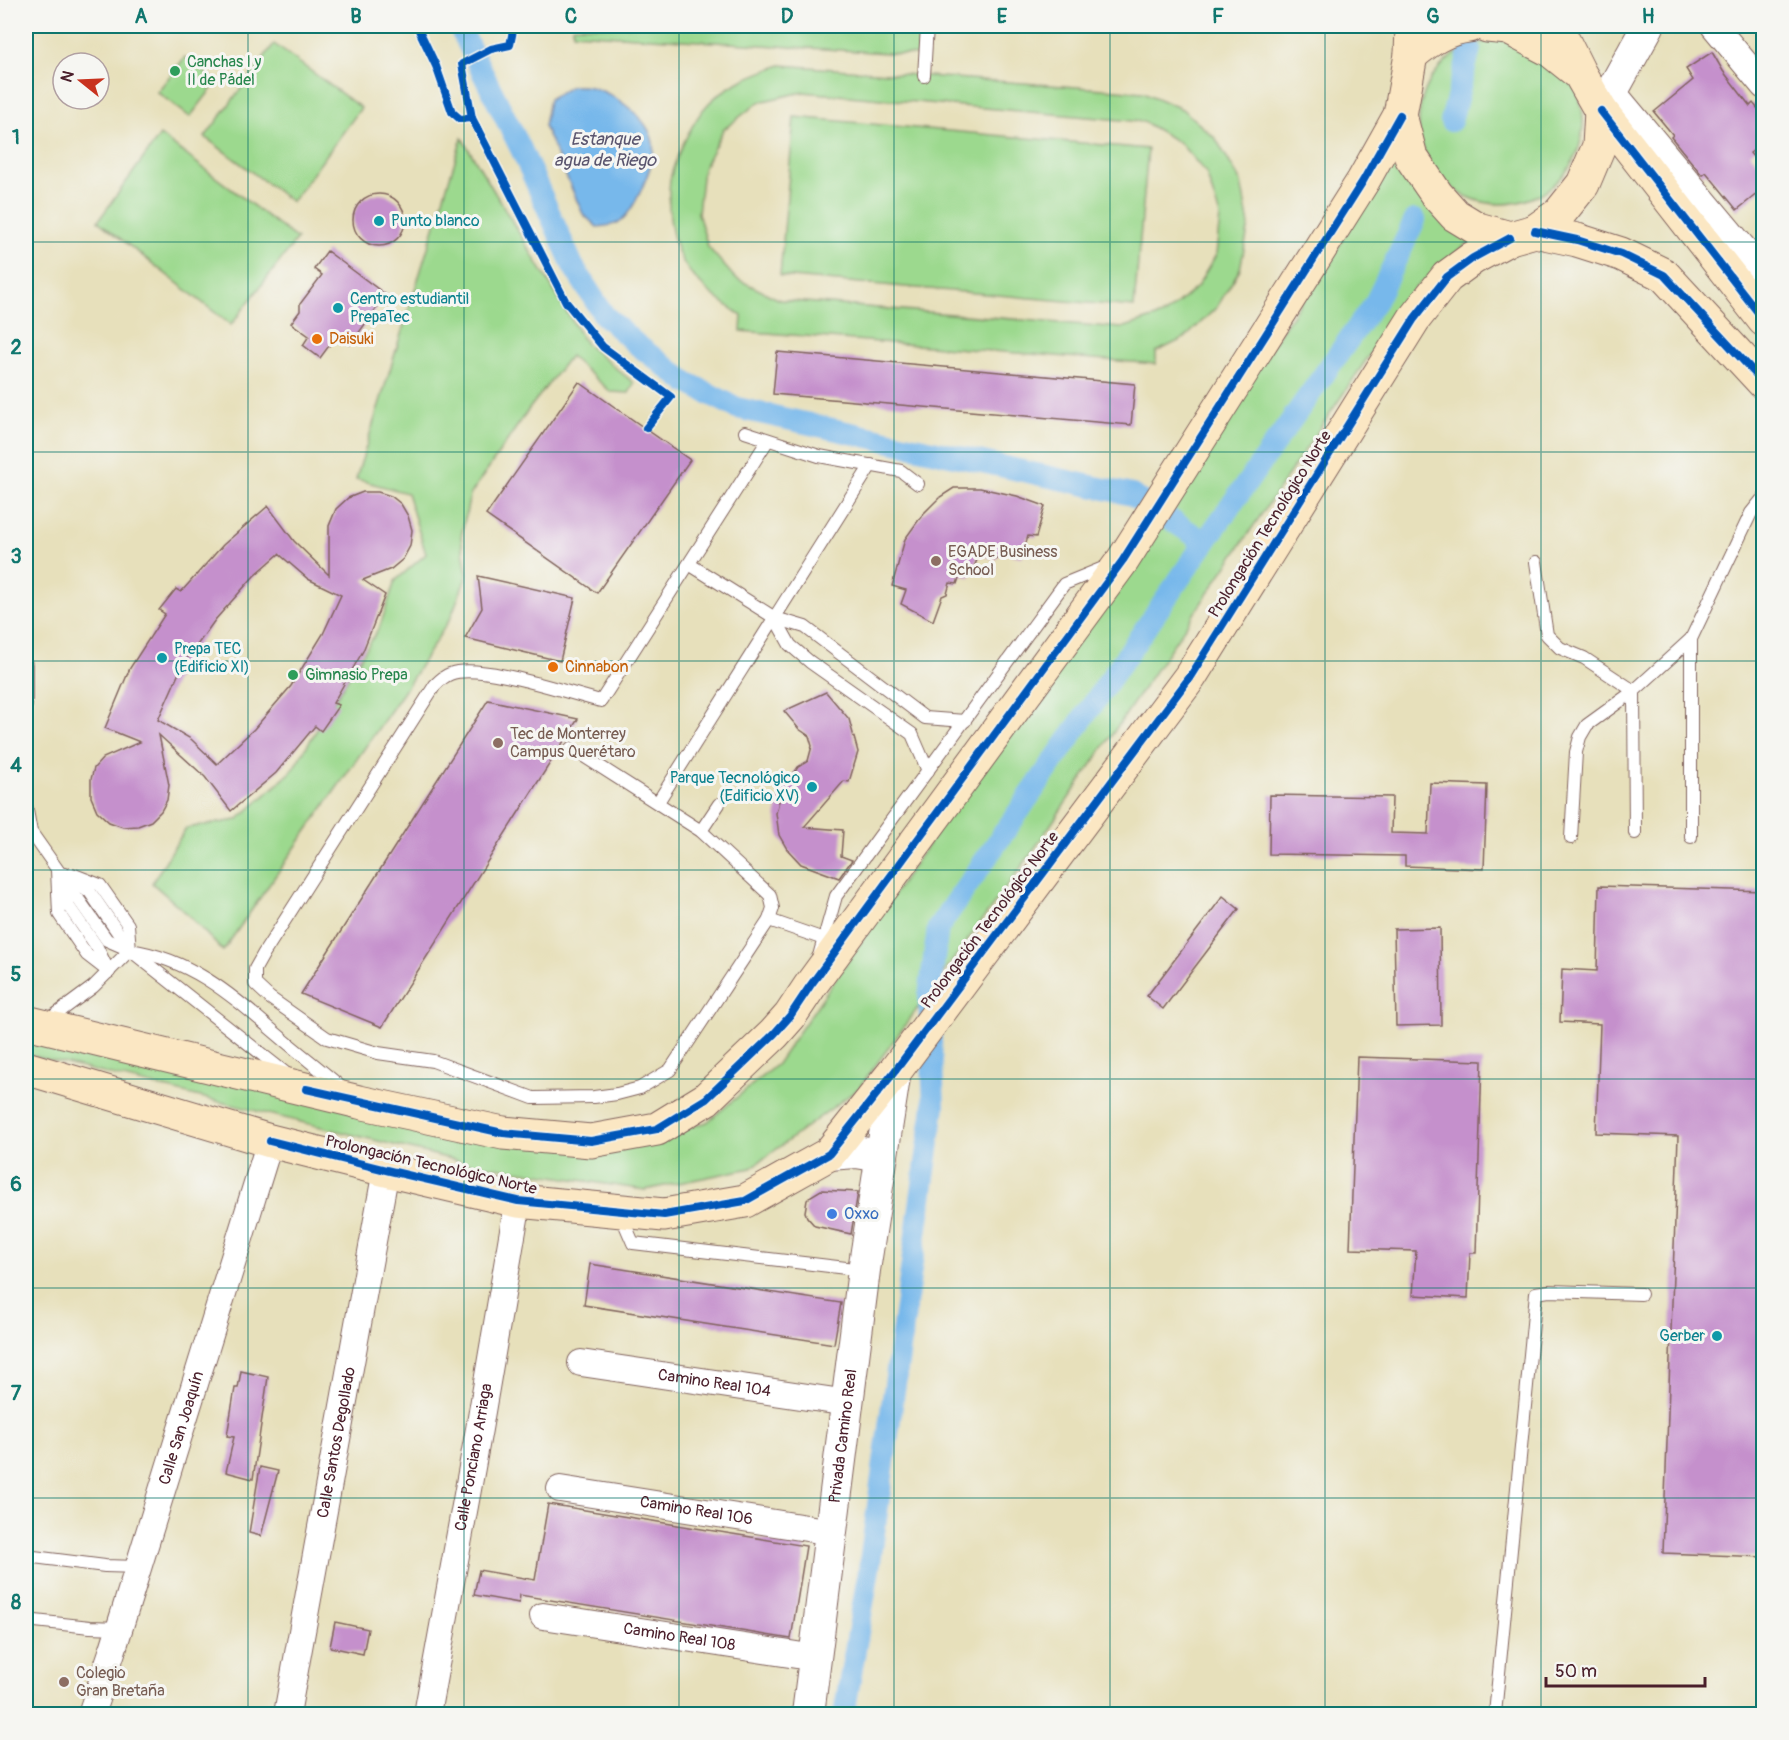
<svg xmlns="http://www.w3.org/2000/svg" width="1789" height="1740" viewBox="0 0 1789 1740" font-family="Pangolin,sans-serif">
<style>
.green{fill:#9cd98e;stroke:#737c5c;stroke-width:1.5;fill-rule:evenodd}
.water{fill:#77b8eb;stroke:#606c8b;stroke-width:1.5}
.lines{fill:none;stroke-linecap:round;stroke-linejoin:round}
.canal{stroke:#77b8eb;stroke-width:22}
.building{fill:#c590cc;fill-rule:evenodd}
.service-casing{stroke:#81635d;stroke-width:14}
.minor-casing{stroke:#81635d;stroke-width:28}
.tertiary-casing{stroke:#81635d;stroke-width:34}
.secondary-casing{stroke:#81635d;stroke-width:35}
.service{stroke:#fff;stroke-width:12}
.minor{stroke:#fff;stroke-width:26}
.tertiary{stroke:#fff;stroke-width:32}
.secondary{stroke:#fbe7c3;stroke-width:33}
.cycleway-casing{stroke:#f6f6f2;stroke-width:11}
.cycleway{stroke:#0057b8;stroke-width:8}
.grid{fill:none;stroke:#0f766e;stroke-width:1.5;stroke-opacity:0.55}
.leisure-dot{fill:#2e9e5b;stroke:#f6f6f2;stroke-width:2}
.culture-dot{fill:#0f9aa8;stroke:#f6f6f2;stroke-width:2}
.food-dot{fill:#e8710a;stroke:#f6f6f2;stroke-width:2}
.education-dot{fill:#8d6e63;stroke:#f6f6f2;stroke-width:2}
.shop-dot{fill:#3f7fe0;stroke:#f6f6f2;stroke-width:2}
.labels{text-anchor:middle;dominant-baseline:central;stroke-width:6;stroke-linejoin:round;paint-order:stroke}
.leisure-label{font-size:16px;fill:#27864d;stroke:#f6f6f2;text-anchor:start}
.culture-label{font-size:16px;fill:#0d838f;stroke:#f6f6f2;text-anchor:start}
.food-label{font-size:16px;fill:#c56008;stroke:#f6f6f2;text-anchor:start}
.street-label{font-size:16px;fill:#4a1f2b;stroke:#f6f6f2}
.education-label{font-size:16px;fill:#785e54;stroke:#f6f6f2;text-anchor:start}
.shop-label{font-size:16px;fill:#366cbe;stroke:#f6f6f2;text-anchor:start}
.water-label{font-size:18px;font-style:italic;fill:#5a556e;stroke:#f6f6f2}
.neatline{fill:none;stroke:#0f766e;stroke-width:2}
.grid-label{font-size:20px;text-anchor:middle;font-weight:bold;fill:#0f766e}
</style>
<rect width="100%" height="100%" fill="#f6f6f2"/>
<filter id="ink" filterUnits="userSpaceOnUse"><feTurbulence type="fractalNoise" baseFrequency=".0167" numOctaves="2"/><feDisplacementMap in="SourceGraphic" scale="12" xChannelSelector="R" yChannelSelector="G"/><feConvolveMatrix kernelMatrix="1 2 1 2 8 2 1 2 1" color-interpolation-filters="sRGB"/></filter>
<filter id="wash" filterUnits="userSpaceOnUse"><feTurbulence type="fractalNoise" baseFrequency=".008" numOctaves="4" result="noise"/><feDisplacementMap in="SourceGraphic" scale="24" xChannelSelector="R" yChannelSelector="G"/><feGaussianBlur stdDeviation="1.35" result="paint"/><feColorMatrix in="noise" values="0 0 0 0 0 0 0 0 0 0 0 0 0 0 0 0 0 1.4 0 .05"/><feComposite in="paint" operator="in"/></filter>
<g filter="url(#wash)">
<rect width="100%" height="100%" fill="#e7e0bb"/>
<g class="green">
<path d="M573 26H920L918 55 573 33Z"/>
<circle cx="1501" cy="122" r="82"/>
<path d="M274 44 361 108 292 202 205 137Z"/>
<path d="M185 57 217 82 190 117 157 92Z"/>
<path d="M781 65 1143 92 1182 109 1216 139 1241 182 1249 225 1240 269 1217 307 1185 338 1156 352V364L741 331 742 316C720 301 695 284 682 260 670 237 667 206 670 180 674 159 694 118 709 103 729 83 756 74 781 65ZM803 92 1144 122 1180 143 1206 173 1220 216 1216 255 1197 287 1165 314 1122 328 780 300 735 278 708 247 698 213 703 169 723 130 759 102Z"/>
<path d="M794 117 1148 149 1134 307 780 276Z"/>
<path d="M160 135 297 239 231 325 98 221Z"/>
<path d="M1399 137 1476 236 1415 288 1031 854 859 1088 751 1168 645 1190 467 1163 26 1054V1034L610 1152 707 1122 777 1064 1335 253Z"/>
<path d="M462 138 586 344 634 383 629 393 611 392 570 356 529 409 470 495 461 537 467 575 451 617 403 693 223 951 184 911 152 883 186 828 237 820 291 772 380 626 395 581 426 554 407 493 356 479Z"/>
</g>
<path class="water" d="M571 86C578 86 587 85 594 88 616 95 649 118 653 143 656 162 635 211 619 222 614 226 604 226 597 227L583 214 544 126 549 99Z"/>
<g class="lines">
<g class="canal">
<path d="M459 26 521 149 573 266 604 315 636 344 686 382 737 408 1132 495 1205 542"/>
<path d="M1451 121 1470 49"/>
<path d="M844 1714 869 1569 934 1106 929 996 938 928 1205 542 1376 301 1415 220"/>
</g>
</g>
<g id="blocks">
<g class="building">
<path d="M1712 52 1723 71 1750 106 1753 103 1764 116V142L1750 153 1764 170V188L1737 210 1706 172 1702 175 1671 137 1673 135 1654 112 1693 80 1686 69Z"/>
<circle cx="379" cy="220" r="26"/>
<path d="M327 251 386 295 350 345 337 335 320 358 303 345 309 336 291 323 300 311V304L322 275 314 269Z"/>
<path d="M777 352 1135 384 1131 425 773 394Z"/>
<path d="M579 382 690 460 597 593 486 515Z"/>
<path d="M954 488H980L1017 496 1045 506 1036 537 1028 536 1022 557 1000 552 996 559 979 555 970 577 960 575 957 584 950 583 947 594 942 596 933 621 901 604 906 590 892 586 905 539 923 514 940 497Z"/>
<path d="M363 492H378L391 496 401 504 408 516 412 530 410 546 403 559 391 569 363 580 385 595 363 651 333 703 339 705 321 731 315 726 276 773 231 811 205 777 159 735 169 785 167 800 161 811 151 821 138 826 123 827 109 822 97 811 91 797V779L94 768 103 758 140 742 105 728 130 668 165 614 159 610 176 589 181 592 223 545 268 506 294 541 329 575V526L336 509 348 498ZM279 554 308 579 341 595 323 634 291 686 254 729 217 764 191 739 158 720 182 666 215 620 254 576Z"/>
<path d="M478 576 575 598 560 661 465 638 482 608Z"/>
<path d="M826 692 849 719 858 752 849 782 844 781 804 827 843 830 841 856 852 860 839 878 801 864 787 849 779 835 776 813 781 793 798 767 808 761 812 746 809 736 799 729 784 711Z"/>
<path d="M488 700 578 719 382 1027 301 994Z"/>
<path d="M1430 783 1487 785 1484 869 1405 866V856L1269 854 1270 795 1392 797 1391 833 1428 834Z"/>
<path d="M1599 886 1764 891V1557L1663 1553 1678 1136 1596 1133 1600 1024 1560 1022 1562 969 1597 971Z"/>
<path d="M1223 896 1239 909 1163 1009 1147 996Z"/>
<path d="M1440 928 1441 1025 1396 1026 1394 929Z"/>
<path d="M1357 1057 1482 1061 1476 1253H1470L1468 1298 1413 1295 1416 1251 1350 1249Z"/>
<path d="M821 1190 858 1192 851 1234 815 1226 807 1217 805 1212 807 1200 811 1196Z"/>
<path d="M590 1264 841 1303 834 1344 584 1305Z"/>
<path d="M241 1371 268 1377 253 1479 226 1472 234 1437 227 1436 235 1388H238Z"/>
<path d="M260 1467 278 1471 261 1536 249 1533Z"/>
<path d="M548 1504 806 1546 791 1639 520 1595 519 1603 474 1595 479 1570 535 1580Z"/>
<path d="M335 1622 368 1629 363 1654 330 1647Z"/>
</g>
</g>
</g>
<g filter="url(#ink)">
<use href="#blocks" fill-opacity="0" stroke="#81635d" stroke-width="1.5"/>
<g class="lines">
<g class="service-casing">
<g id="service">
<path d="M924 76 927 26"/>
<path d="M745 432 819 456 901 471 918 484"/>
<path d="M1536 562 1547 635 1560 648 1584 658 1634 691 1635 833"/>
<path d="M689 564 775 618 805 627 925 718 965 721"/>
<path d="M775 618 790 645 810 662 912 734 928 771"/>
<path d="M1691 639V837"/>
<path d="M26 664V705"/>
<path d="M571 748 701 831 770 895 773 908 769 920 670 1070 640 1088 617 1094 594 1097 533 1098 433 1061 378 1053 327 1038 270 998 255 984V969L264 953 435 685C439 681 444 676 450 674 479 662 568 693 601 701L768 440"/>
<path d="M658 802 871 465"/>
<path d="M26 805 31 832 107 940 130 950 288 1075"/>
<path d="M701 831 719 804"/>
<path d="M1571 838 1576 752 1580 737 1587 725 1634 691 1691 639 1751 513 1764 497"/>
<path d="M57 870 59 914 87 955 109 972"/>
<path d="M65 874 90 892 130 950C193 960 231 995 278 1035 299 1053 321 1070 342 1088"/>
<path d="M62 884 69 907 97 947 107 968"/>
<path d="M769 920 818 937 831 939"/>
<path d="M819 956 836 896 1064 584 1108 566"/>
<path d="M47 1021 93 987 130 950 128 925 100 885 72 874"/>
<path d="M620 1213 633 1243 863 1270"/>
<path d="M26 1556 105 1566 138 1567"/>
<path d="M26 1620 90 1627 119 1628"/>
<path d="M1495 1714 1536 1293 1549 1291 1641 1294"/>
</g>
</g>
<g class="minor-casing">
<g id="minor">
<path d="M1714 26 1764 86"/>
<path d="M1612 91 1764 273"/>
<path id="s1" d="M581 1363 848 1403"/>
<path id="s2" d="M560 1489 832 1532"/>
<path id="s3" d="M543 1616 816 1658"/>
<path id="s4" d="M91 1714 113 1649 270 1141"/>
<path id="s5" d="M287 1714 386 1170"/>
<path id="s6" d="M427 1714 479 1429 518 1201"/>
</g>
</g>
<g class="tertiary-casing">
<g id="tertiary">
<path d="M1601 111 1648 26"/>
<path d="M829 1154 856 1152 882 1156"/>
<path id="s7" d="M808 1714 864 1270 895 1071"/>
</g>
</g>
<g class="secondary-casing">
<g id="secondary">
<path d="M1412 26 1411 55 1400 115 1411 157 1437 195 1455 215 1478 229 1510 238 1535 231 1559 214 1583 184 1599 146 1601 111"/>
<path d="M1487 26 1508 28 1550 50 1580 74 1601 111 1764 320"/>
<path d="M1556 26 1578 70"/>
<path d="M1411 55C1430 39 1445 29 1469 26"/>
<path d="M1535 231 1577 240 1621 254 1664 275 1764 383"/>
<path d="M26 1022 359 1102 503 1133 591 1141 657 1129 706 1099 774 1034 790 1016 810 986 1123 560 1363 181 1400 115"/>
<path d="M26 1068 270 1141 386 1170 518 1201 664 1215 745 1201 829 1154 895 1071 1190 677 1414 319 1447 277 1473 258 1510 238"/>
</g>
</g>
<use href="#service" class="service"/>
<use href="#minor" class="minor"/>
<use href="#tertiary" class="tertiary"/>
<use href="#secondary" class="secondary"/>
<g class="cycleway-casing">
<g id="cycleway">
<path d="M417 26 436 66 452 112 460 119 472 118 462 64 491 49 510 45 514 26"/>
<path d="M1601 111 1764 320"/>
<path d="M472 118 566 302 603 347 671 397 646 428"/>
<path d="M1535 231 1577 240 1621 254 1664 275 1764 383"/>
<path d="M306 1089 503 1133 591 1141 657 1129 706 1099 774 1034 790 1016 810 986 1123 560 1363 181 1400 115"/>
<path d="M270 1141 386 1170 518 1201 664 1215 745 1201 829 1154 895 1071 1190 677 1414 319 1447 277 1473 258 1510 238"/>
</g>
</g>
<use href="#cycleway" class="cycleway"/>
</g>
</g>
<path class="grid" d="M248 26V1714M464 26V1714M679 26V1714M894 26V1714M1110 26V1714M1325 26V1714M1541 26V1714M26 242H1764M26 452H1764M26 661H1764M26 870H1764M26 1079H1764M26 1288H1764M26 1498H1764"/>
<g class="leisure-dot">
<circle cx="175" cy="71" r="6"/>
<circle cx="293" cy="675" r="6"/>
</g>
<g class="culture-dot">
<circle cx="379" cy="221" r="6"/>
<circle cx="338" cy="308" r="6"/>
<circle cx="162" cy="658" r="6"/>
<circle cx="812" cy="787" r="6"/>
<circle cx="1717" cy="1336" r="6"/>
</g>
<g class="food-dot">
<circle cx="317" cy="339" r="6"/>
<circle cx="553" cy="667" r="6"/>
</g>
<g class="education-dot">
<circle cx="936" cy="561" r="6"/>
<circle cx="498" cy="743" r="6"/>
<circle cx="64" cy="1682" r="6"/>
</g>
<circle class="shop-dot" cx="832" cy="1214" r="6"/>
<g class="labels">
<g class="leisure-label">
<text x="187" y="62">Canchas I y<tspan x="187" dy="18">II de Pádel</tspan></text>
<text x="305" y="675">Gimnasio Prepa</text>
</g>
<g class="culture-label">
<text x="391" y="221">Punto blanco</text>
<text x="350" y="299">Centro estudiantil<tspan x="350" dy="18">PrepaTec</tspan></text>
<text x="174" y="649">Prepa TEC<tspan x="174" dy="18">(Edificio XI)</tspan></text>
<text x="800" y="778" text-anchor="end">Parque Tecnológico<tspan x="800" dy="18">(Edificio XV)</tspan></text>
<text x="1705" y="1336" text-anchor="end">Gerber</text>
</g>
<g class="food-label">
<text x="329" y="339">Daisuki</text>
<text x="565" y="667">Cinnabon</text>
</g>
<g class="street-label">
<text transform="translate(1270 524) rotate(-58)">Prolongación Tecnológico Norte</text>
<text transform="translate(990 920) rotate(-53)">Prolongación Tecnológico Norte</text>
<text transform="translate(431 1165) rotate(13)">Prolongación Tecnológico Norte</text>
<text stroke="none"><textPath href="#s1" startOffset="135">Camino Real 104</textPath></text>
<text stroke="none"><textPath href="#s4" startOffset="300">Calle San Joaquín</textPath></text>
<text stroke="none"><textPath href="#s7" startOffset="280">Privada Camino Real</textPath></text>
<text stroke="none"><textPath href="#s5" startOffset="276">Calle Santos Degollado</textPath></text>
<text stroke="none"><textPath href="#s6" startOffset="261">Calle Ponciano Arriaga</textPath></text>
<text stroke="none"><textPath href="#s2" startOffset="138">Camino Real 106</textPath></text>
<text stroke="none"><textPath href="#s3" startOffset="138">Camino Real 108</textPath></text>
</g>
<g class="education-label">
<text x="948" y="552">EGADE Business<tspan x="948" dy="18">School</tspan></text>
<text x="510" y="734">Tec de Monterrey<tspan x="510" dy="18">Campus Querétaro</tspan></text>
<text x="76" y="1673">Colegio<tspan x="76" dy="18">Gran Bretaña</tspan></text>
</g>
<g class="shop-label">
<text x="844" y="1214">Oxxo</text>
</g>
<g class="water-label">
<text x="605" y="139">Estanque<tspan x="605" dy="21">agua de Riego</tspan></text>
</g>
</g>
<rect width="1789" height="1740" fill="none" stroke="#f6f6f2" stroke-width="66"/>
<g transform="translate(81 81) rotate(288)"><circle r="28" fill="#f6f6f2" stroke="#b1a0a2" stroke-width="1.5"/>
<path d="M0-4.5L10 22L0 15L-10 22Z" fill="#c8321e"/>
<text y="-9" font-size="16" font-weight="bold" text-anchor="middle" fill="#4a1f2b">N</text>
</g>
<path d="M1546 1677v9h159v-9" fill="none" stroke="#4a1f2b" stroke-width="3"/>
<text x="1555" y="1677" font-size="18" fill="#4a1f2b" stroke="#f6f6f2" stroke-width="4.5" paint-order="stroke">50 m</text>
<rect x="33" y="33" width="1723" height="1674" class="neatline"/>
<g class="grid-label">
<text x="141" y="23">A</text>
<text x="356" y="23">B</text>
<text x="571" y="23">C</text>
<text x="787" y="23">D</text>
<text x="1002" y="23">E</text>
<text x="1218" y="23">F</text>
<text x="1433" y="23">G</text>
<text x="1648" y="23">H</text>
<text x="16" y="144">1</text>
<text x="16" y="354">2</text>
<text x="16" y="563">3</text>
<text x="16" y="772">4</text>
<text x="16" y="981">5</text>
<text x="16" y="1191">6</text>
<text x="16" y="1400">7</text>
<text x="16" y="1609">8</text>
</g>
</svg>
